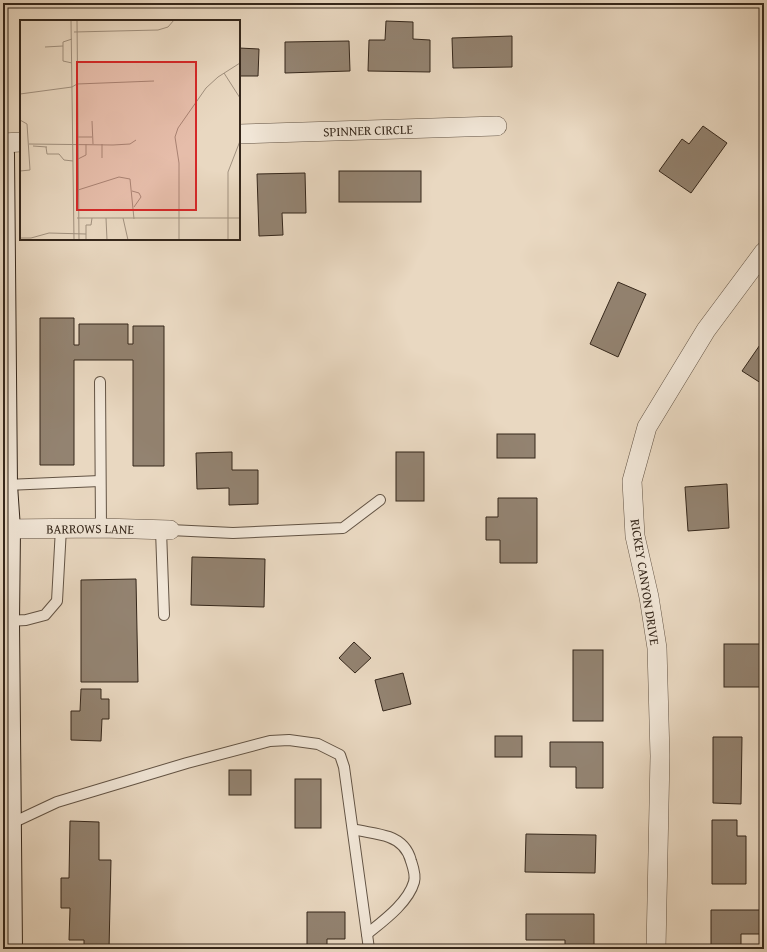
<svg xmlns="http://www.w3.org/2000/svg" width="767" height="952" viewBox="0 0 767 952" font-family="'Gentium Book Plus',serif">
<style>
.building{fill:#938371;stroke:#35271b}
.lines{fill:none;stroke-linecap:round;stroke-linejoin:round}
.service-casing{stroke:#625344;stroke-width:12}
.minor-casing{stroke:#625344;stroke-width:20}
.secondary-casing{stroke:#35271b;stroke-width:24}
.service{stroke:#f1e6d7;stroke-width:10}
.minor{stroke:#f1e6d7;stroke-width:19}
.secondary{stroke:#f1e6d7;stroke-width:22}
.labels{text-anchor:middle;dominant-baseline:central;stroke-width:3;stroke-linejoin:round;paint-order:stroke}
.street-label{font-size:13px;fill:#35271b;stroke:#f1e6d7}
.inset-road{fill:none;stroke:#a1917f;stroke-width:1}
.view{fill:#d62828;fill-opacity:0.15;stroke:#d62828;stroke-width:2}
.inset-edge{fill:none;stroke:#35271b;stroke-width:2}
</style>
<rect width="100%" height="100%" fill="#e9d8c1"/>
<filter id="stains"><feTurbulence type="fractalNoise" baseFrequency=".005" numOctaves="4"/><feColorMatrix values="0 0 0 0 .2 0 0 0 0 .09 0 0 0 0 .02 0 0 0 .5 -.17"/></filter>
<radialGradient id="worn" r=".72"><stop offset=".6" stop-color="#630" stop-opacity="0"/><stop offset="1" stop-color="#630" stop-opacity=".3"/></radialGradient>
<g class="building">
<path d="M386 21 413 22V39L430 40V72L368 71 369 40H385Z"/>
<path d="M512 36V67L453 68 452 38Z"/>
<path d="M349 41 350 71 285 73V42Z"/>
<path d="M239 48 259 49 258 76H239Z"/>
<path d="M703 126 727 143 691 193 659 171 682 139 689 144Z"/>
<rect x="339" y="171" width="82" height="31"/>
<path d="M305 173 306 213H282L283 235 259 236 257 174Z"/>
<rect x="239" y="177" width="1" height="29"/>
<path d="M618 282 646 294 618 357 590 344Z"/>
<path d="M40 318H74V345H79V324H128V344H133V326H164V466H133V360H74V465H40Z"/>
<path d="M764 339V385L742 371Z"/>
<rect x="497" y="434" width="38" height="24"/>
<path d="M232 452V470H258V504L229 505V488L197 489 196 453Z"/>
<rect x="396" y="452" width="28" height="49"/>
<path d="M727 484 729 528 688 531 685 487Z"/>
<path d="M498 498H537V563H500V540H486V517H498Z"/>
<path d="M192 557 265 559 264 607 191 605Z"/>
<path d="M136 579 138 682H81V580Z"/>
<path d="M354 642 371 658 355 673 339 658Z"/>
<rect x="724" y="644" width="40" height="43"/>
<rect x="573" y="650" width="30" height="71"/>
<path d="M403 673 411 704 383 711 375 680Z"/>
<path d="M81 689H101V699H109V719H102L101 741 71 740V711H80Z"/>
<rect x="495" y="736" width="27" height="21"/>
<path d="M713 737H742L741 804 713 803Z"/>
<path d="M550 742H603V788H576V767H550Z"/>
<rect x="229" y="770" width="22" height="25"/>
<rect x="295" y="779" width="26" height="49"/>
<path d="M712 820H737V836H746V884H712Z"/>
<path d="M70 821 99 822V860H111L109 949H84V940H69L70 908H61V878H69Z"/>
<path d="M526 834 596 835 595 873 525 872Z"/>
<path d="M711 910H764V934H741V949H711Z"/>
<path d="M307 912H345V939H327V947H307Z"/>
<path d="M526 914H594V949H565V940H526Z"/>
</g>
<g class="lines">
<g class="service-casing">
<g id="service">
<path d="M100 382 101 528"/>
<path d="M6 485 100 481"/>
<path d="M161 530 164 615"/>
<path d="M170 530 233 533 343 528 380 500"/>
<path d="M8 621 26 620 45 615 57 601 61 528"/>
<path d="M10 824 57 802 187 763 270 741 289 740 318 744 340 755 344 767 369 949"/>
<path d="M353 829C364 832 378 833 389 837 400 841 408 849 411 861 413 867 416 875 414 882 408 903 383 921 367 934"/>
</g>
</g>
<g class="minor-casing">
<g id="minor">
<path id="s1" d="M239 134 497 126"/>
<path d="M3 143 21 142"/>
<path id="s2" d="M3 529 101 528 170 530"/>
<path d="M656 949 660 756 657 648 649 597 635 536 632 481 647 427 706 330 764 252"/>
</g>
</g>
<g class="secondary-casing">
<path id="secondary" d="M3 154 6 485 9 529 8 621 11 949"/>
</g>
<use href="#service" class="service"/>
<use href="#minor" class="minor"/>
<use href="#secondary" class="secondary"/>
</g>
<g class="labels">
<g class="street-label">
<text stroke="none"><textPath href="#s1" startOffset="129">SPINNER CIRCLE</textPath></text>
<text stroke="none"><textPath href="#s2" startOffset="87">BARROWS LANE</textPath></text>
<text transform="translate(645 582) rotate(81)">RICKEY CANYON DRIVE</text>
</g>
</g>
<g transform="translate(20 20)">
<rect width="220" height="220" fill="#e9d8c1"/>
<path class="inset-road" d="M51 0 54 220M57 0 59 220M54 12 138 10 148 7 154 0M52 19 43 22V41L52 43M25 27 43 26M204 53 220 78M0 74 52 67 57 64 134 61M0 100 7 104 10 150 0 151M72 101 73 124M58 117H72M9 124 93 125 110 124 116 120M82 124V138M13 126 27 127M26 127 27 134H39L44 140 53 141M58 139 66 135V124M58 170 99 157 110 159 114 199M112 171 119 173 121 177 114 187M57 198H220M86 198 87 220M103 198 108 220M0 218H11L29 213 66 214M66 220V205H71L72 198M159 220V143L155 117 158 108 186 68 198 57 220 43M208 220V152L220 121"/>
<path class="view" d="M57 42H176V190H57Z"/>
<rect width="220" height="220" class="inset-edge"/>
</g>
<rect width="767" height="952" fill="none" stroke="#e9d8c1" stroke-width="16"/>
<rect x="4" y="4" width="759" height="944" fill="none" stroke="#35271b" stroke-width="2"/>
<rect x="8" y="8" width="751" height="936" fill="none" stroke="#35271b"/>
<rect width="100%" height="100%" filter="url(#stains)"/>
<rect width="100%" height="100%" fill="url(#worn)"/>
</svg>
